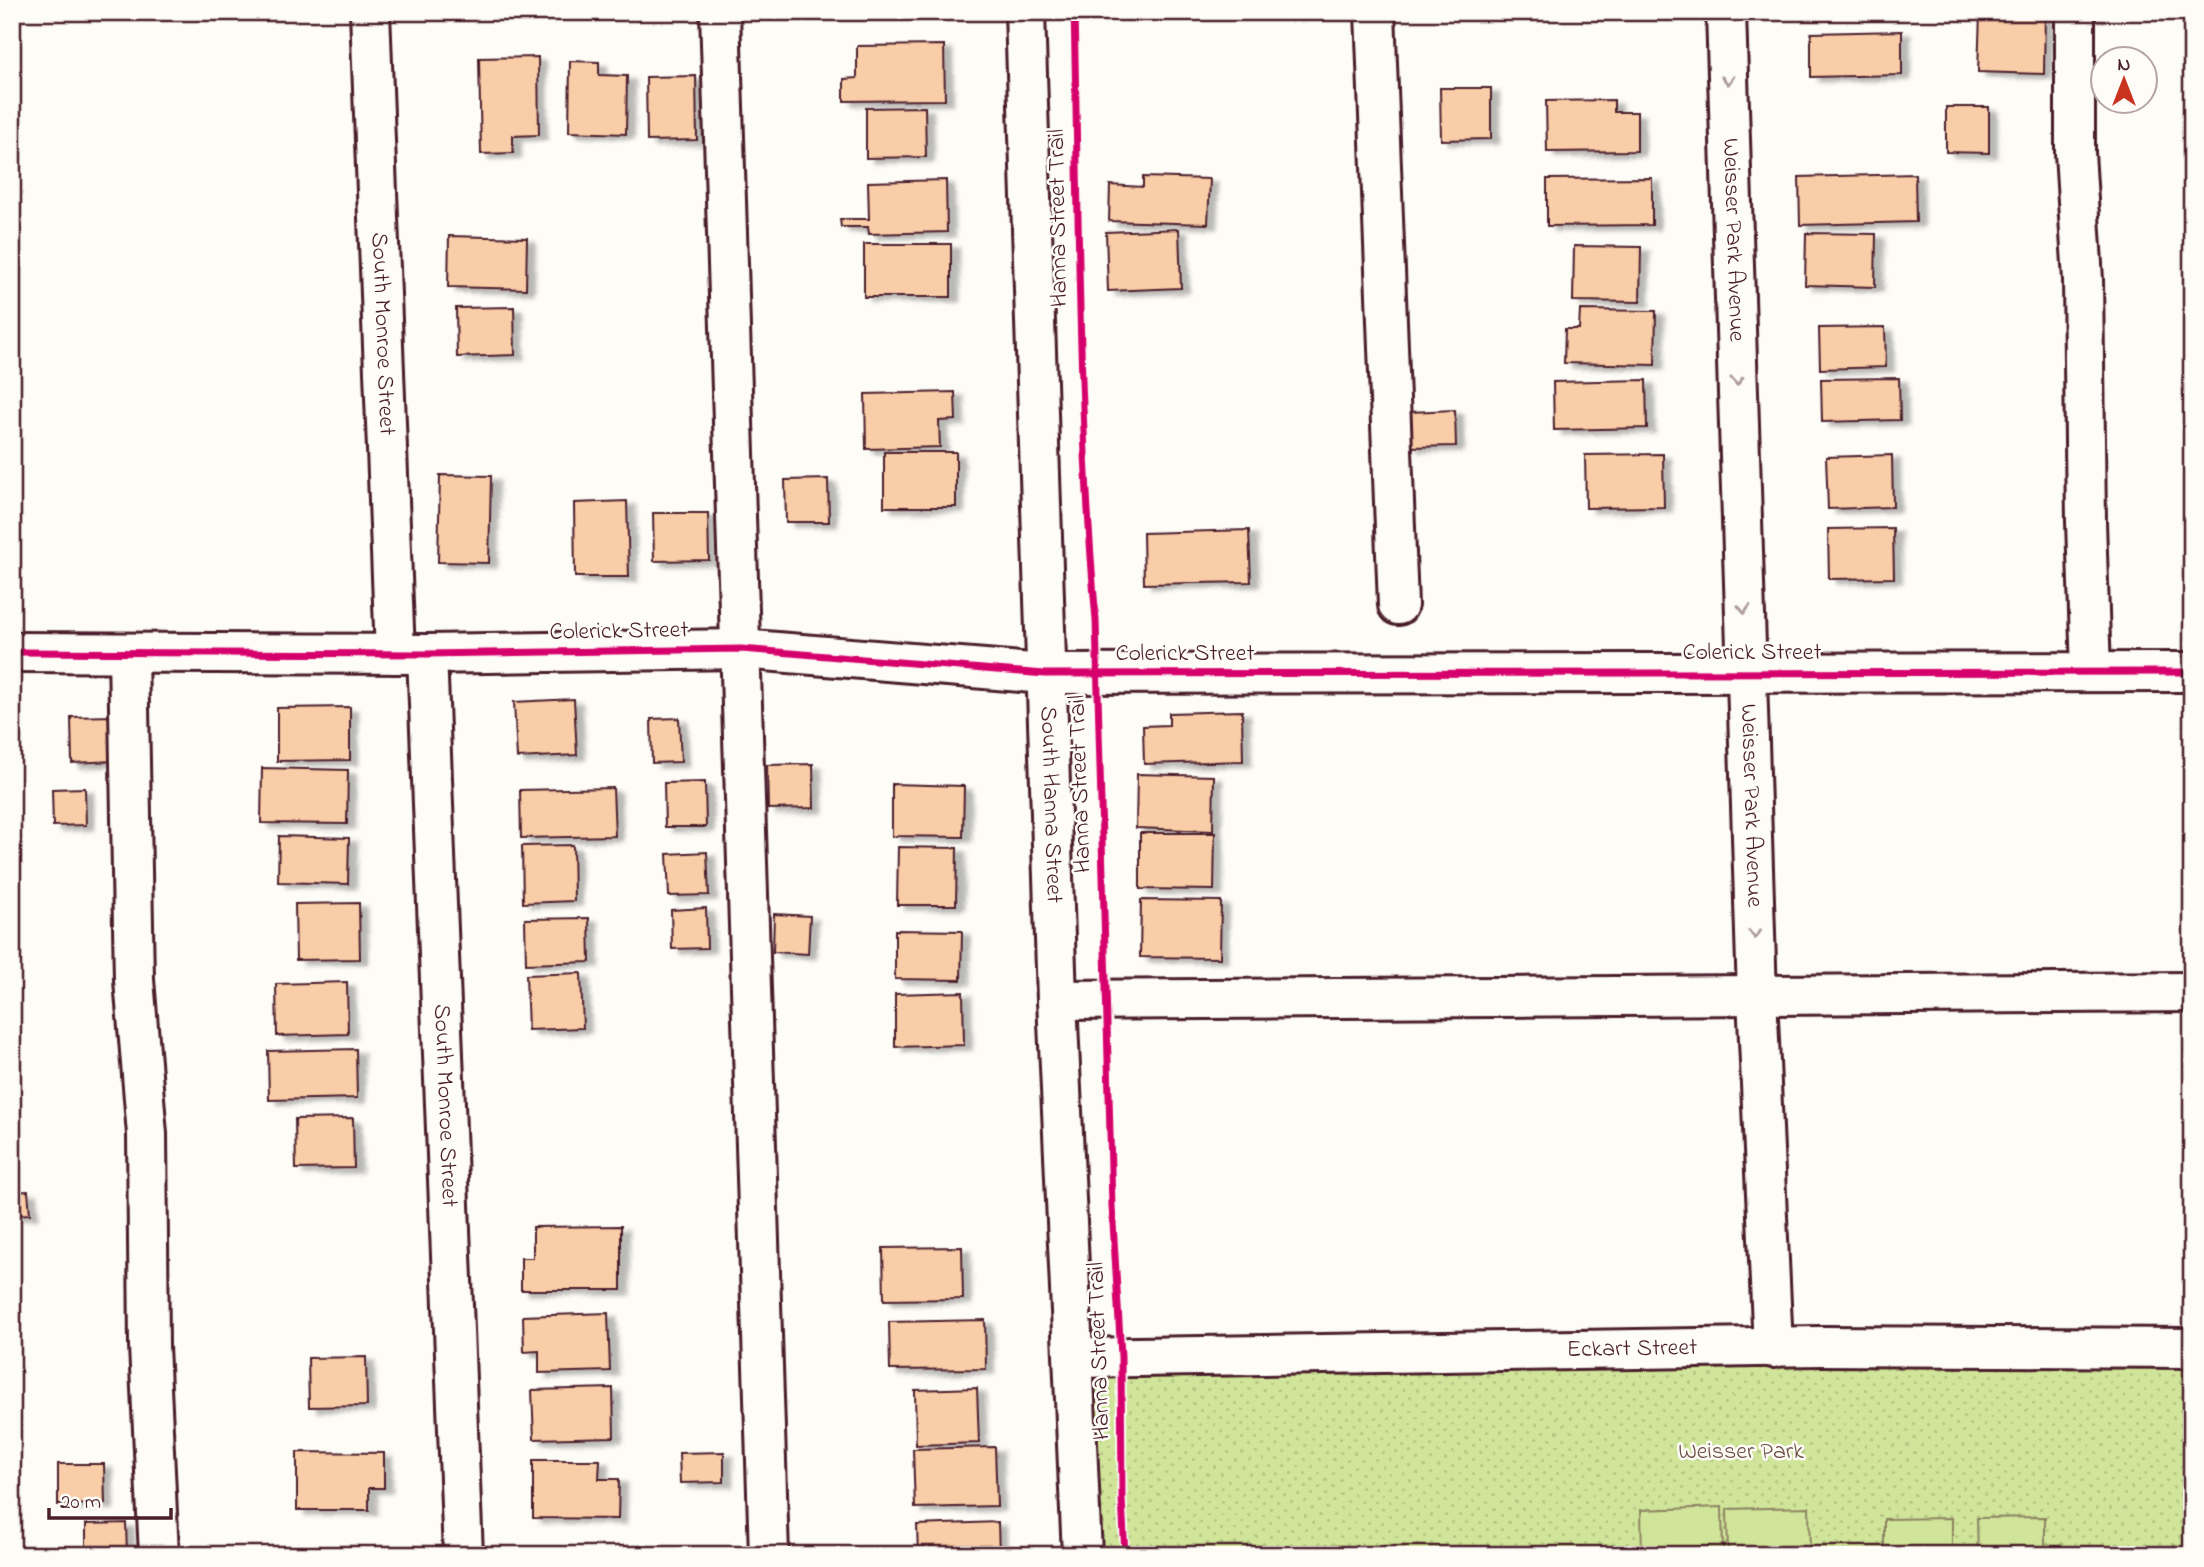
<svg xmlns="http://www.w3.org/2000/svg" width="2204" height="1567" viewBox="0 0 2204 1567" font-family="'Indie Flower',sans-serif">
<style>
.green{fill:url(#green-dots);stroke:#8d8262;stroke-width:2}
.pitch{fill:#d0e599;stroke:#8d8262;stroke-width:2}
.building{fill:#f9cda8;stroke:#4a1f2b;stroke-width:2;filter:url(#shadow)}
.lines{fill:none;stroke-linecap:round;stroke-linejoin:round}
.minor-casing{stroke:#4a1f2b;stroke-width:44}
.minor{stroke:#fdfcf7;stroke-width:38}
.cycleway-casing{stroke:#fdfcf7;stroke-width:11}
.cycleway{stroke:#d6006c;stroke-width:7}
.oneway{stroke:#ac999b}
.labels{text-anchor:middle;dominant-baseline:central;stroke-width:5;stroke-linejoin:round;paint-order:stroke}
.street-label{font-size:24px;fill:#4a1f2b;stroke:#fdfcf7}
.park-label{font-size:24px;fill:#6c5046;stroke:#fdfcf7}
</style>
<defs>
<pattern id="green-dots" width="8" height="8" patternUnits="userSpaceOnUse" patternTransform="scale(1.75)"><rect width="8" height="8" fill="#d0e599"/><path d="M2 2h.1M6 6h.1" fill="none" stroke="#b4c484" stroke-width="1.8" stroke-linecap="round"/></pattern>
<filter id="shadow"><feDropShadow dx="8" dy="4.5" stdDeviation="2" flood-color="#0004"/></filter>
</defs>
<rect width="100%" height="100%" fill="#fdfcf7"/>
<filter id="ink" filterUnits="userSpaceOnUse"><feTurbulence type="fractalNoise" baseFrequency=".0143" numOctaves="2"/><feDisplacementMap in="SourceGraphic" scale="14" xChannelSelector="R" yChannelSelector="G"/><feConvolveMatrix kernelMatrix="1 2 1 2 8 2 1 2 1" color-interpolation-filters="sRGB"/></filter>
<g filter="url(#ink)">
<path class="green" d="M2192 1349V1555H1082L1074 1358Z"/>
<g class="pitch">
<path d="M1722 1507 1723 1555H1642L1641 1510Z"/>
<path d="M1809 1507 1810 1555H1728L1727 1509Z"/>
<path d="M2045 1517V1555H1978L1977 1518Z"/>
<path d="M1952 1518V1555H1884V1519Z"/>
</g>
<g class="building">
<path d="M1980 12H2045L2044 74 1978 72Z"/>
<path d="M1902 31V75L1811 77V33Z"/>
<path d="M944 45 945 100 844 101V79L857 78V46Z"/>
<path d="M538 57 539 135 513 136V153L481 154 479 58Z"/>
<path d="M570 61 599 62V75L627 76 626 134 569 132Z"/>
<path d="M696 76 697 140 647 141 646 77Z"/>
<path d="M1440 88H1491V139L1441 140Z"/>
<path d="M1614 100V112H1637V151L1547 152 1546 101Z"/>
<path d="M925 107 926 157 866 158V108Z"/>
<path d="M1946 107H1989V153L1946 152Z"/>
<path d="M1915 174 1916 222 1800 225 1799 177Z"/>
<path d="M1143 177 1210 179 1208 224 1109 221 1110 185 1143 187Z"/>
<path d="M1652 178V225L1547 226V179Z"/>
<path d="M946 180 947 232 869 234 868 227H841L840 219H869L868 182Z"/>
<path d="M1179 229 1181 288 1108 291 1106 232Z"/>
<path d="M1806 233 1876 234 1875 287 1805 285Z"/>
<path d="M449 236 527 238 526 289 448 287Z"/>
<rect x="864" y="244" width="87" height="53"/>
<path d="M1574 246 1641 247 1640 302 1573 301Z"/>
<path d="M514 307 515 355 457 357 456 308Z"/>
<path d="M1580 310 1656 311 1655 365 1564 363 1565 329H1579Z"/>
<path d="M1885 327 1886 367 1820 369 1819 328Z"/>
<path d="M1899 378 1900 420 1822 422 1821 379Z"/>
<path d="M1646 380 1647 428 1554 430 1553 382Z"/>
<path d="M955 392 956 420 939 421 940 447 866 449 865 394Z"/>
<path d="M1455 410 1456 446 1410 447 1409 412Z"/>
<rect x="884" y="452" width="72" height="55"/>
<path d="M1663 454 1664 507 1586 508 1585 455Z"/>
<path d="M1892 455 1893 507 1828 509 1826 457Z"/>
<path d="M440 475 491 476 489 563 438 562Z"/>
<path d="M828 479 829 522H786L785 480Z"/>
<path d="M627 501 629 577H575L574 503Z"/>
<path d="M653 513H708L709 560 654 561Z"/>
<path d="M1893 528 1894 578 1829 579 1828 529Z"/>
<path d="M1249 530 1251 582 1144 584 1143 533Z"/>
<path d="M574 699 577 755 517 758 514 702Z"/>
<path d="M350 707V760L277 761V708Z"/>
<path d="M1242 711 1243 761 1144 764 1143 726 1169 725V713Z"/>
<path d="M113 716 115 761 72 763 71 717Z"/>
<path d="M679 718 681 762 652 763 651 719Z"/>
<path d="M813 764 814 808 768 809 767 765Z"/>
<path d="M262 768 348 770 347 824 261 823Z"/>
<path d="M1137 774 1214 776 1213 831 1136 828Z"/>
<path d="M705 782 706 827H665L664 783Z"/>
<path d="M892 784 964 786 963 837 892 836Z"/>
<path d="M85 788 86 825 53 826 52 789Z"/>
<path d="M613 788 615 836 521 838 520 790Z"/>
<path d="M1140 833H1215L1214 890 1140 889Z"/>
<path d="M279 836 349 838 348 884 278 882Z"/>
<path d="M573 845 574 901 523 903 522 846Z"/>
<path d="M898 847 957 848 956 905H897Z"/>
<path d="M707 852 709 895 669 896 667 854Z"/>
<path d="M1141 900 1221 901 1220 958 1140 957Z"/>
<path d="M359 903 360 959 296 960 295 904Z"/>
<path d="M706 908 707 948 672 949 671 910Z"/>
<path d="M774 914 810 916 808 954 773 952Z"/>
<path d="M589 918 590 962 526 964 525 919Z"/>
<path d="M895 930 962 931 961 980 895 979Z"/>
<path d="M581 973 583 1028 528 1030 526 975Z"/>
<path d="M347 982 348 1034 277 1036 276 984Z"/>
<path d="M963 992 964 1045 895 1047V994Z"/>
<path d="M356 1049 357 1098 269 1100 268 1051Z"/>
<path d="M353 1118 354 1168 296 1169 295 1119Z"/>
<path d="M28 1191 30 1214 12 1215V1192Z"/>
<path d="M621 1226V1290H521V1258H533V1227Z"/>
<path d="M962 1247 963 1299 884 1300 883 1248Z"/>
<path d="M608 1313 610 1371 539 1373V1351L524 1352 523 1316Z"/>
<path d="M985 1320 986 1369 890 1370 889 1322Z"/>
<path d="M366 1357 367 1406 309 1407 308 1358Z"/>
<path d="M613 1388 614 1437 534 1439 532 1390Z"/>
<path d="M977 1388 979 1443 916 1445 915 1390Z"/>
<path d="M995 1447 997 1506 915 1508 913 1449Z"/>
<path d="M297 1452 384 1453V1488H369V1510H297Z"/>
<path d="M724 1452V1482L680 1483 679 1453Z"/>
<path d="M533 1460H600L599 1479H619L618 1519 533 1518Z"/>
<path d="M58 1464H104L105 1504 58 1505Z"/>
<path d="M998 1522 999 1555H918L917 1525Z"/>
<path d="M126 1523 127 1555H86V1524Z"/>
</g>
<g class="lines">
<g class="minor-casing">
<g id="minor">
<path id="s1" d="M370 12 395 654"/>
<path d="M720 12 769 1555"/>
<path id="s2" d="M1025 12 1057 1000 1082 1555"/>
<path d="M1375 12 1398 605"/>
<path id="s3" d="M1726 12 1757 996 1773 1348"/>
<path d="M2075 12V153L2083 280 2086 522 2091 672"/>
<path d="M12 652 427 654 741 649 1045 674 2192 672"/>
<path d="M128 653 134 980 147 1134 149 1346 159 1555"/>
<path id="s4" d="M427 654 463 1555"/>
<path d="M1057 1000 2192 992"/>
<path id="s5" d="M1074 1358 1820 1346 2192 1348"/>
</g>
</g>
<use href="#minor" class="minor"/>
<g class="cycleway-casing">
<g id="cycleway">
<path d="M1074 12C1079 215 1078 418 1096 620L1112 1206 1121 1356 1122 1499 1125 1555"/>
<path d="M12 652 427 654 741 649 1045 674 2192 672"/>
</g>
</g>
<use href="#cycleway" class="cycleway"/>
</g>
<defs><path id="oneway-chevron" d="M-2-3.5L2.5 0L-2 3.5" fill="none" stroke-width="1.6" stroke-linecap="round" stroke-linejoin="round" transform="scale(1.75)"/></defs>
<g class="oneway">
<use href="#oneway-chevron" transform="translate(1728 80) rotate(88)"/>
<use href="#oneway-chevron" transform="translate(1737 381) rotate(88)"/>
<use href="#oneway-chevron" transform="translate(1744 609) rotate(88)"/>
<use href="#oneway-chevron" transform="translate(1755 934) rotate(88)"/>
</g>
</g>
<g class="labels">
<g class="street-label">
<text transform="translate(1059 218) rotate(-91)">Hanna Street Trail</text>
<text stroke="none"><textPath href="#s3" startOffset="228">Weisser Park Avenue</textPath></text>
<text stroke="none"><textPath href="#s1" startOffset="322">South Monroe Street</textPath></text>
<text transform="translate(619 632) rotate(-1)">Colerick Street</text>
<text x="1752" y="653">Colerick Street</text>
<text x="1185" y="654">Colerick Street</text>
<text transform="translate(1081 784) rotate(-92)">Hanna Street Trail</text>
<text stroke="none"><textPath href="#s2" startOffset="793">South Hanna Street</textPath></text>
<text stroke="none"><textPath href="#s3" startOffset="794">Weisser Park Avenue</textPath></text>
<text stroke="none"><textPath href="#s4" startOffset="452">South Monroe Street</textPath></text>
<text stroke="none"><textPath href="#s5" startOffset="558">Eckart Street</textPath></text>
<text transform="translate(1100 1351) rotate(-92)">Hanna Street Trail</text>
</g>
<g class="park-label">
<text x="1741" y="1452">Weisser Park</text>
</g>
</g>
<rect width="2204" height="1567" fill="none" stroke="#fdfcf7" stroke-width="42"/>
<rect x="21" y="21" width="2162" height="1525" fill="none" stroke="#4a1f2b" stroke-width="2.5" filter="url(#ink)"/>
<g transform="translate(2124 80)"><circle r="33" fill="#fdfcf7" stroke="#b5a4a5" stroke-width="2"/>
<path d="M0-5L12 26L0 18L-12 26Z" fill="#c8321e"/>
<text y="-10" font-size="19" font-weight="bold" text-anchor="middle" fill="#4a1f2b">N</text>
</g>
<path d="M49 1508v10h122v-10" fill="none" stroke="#4a1f2b" stroke-width="3.5"/>
<text x="60" y="1508" font-size="21" fill="#4a1f2b" stroke="#fdfcf7" stroke-width="5" paint-order="stroke">20 m</text>
</svg>
